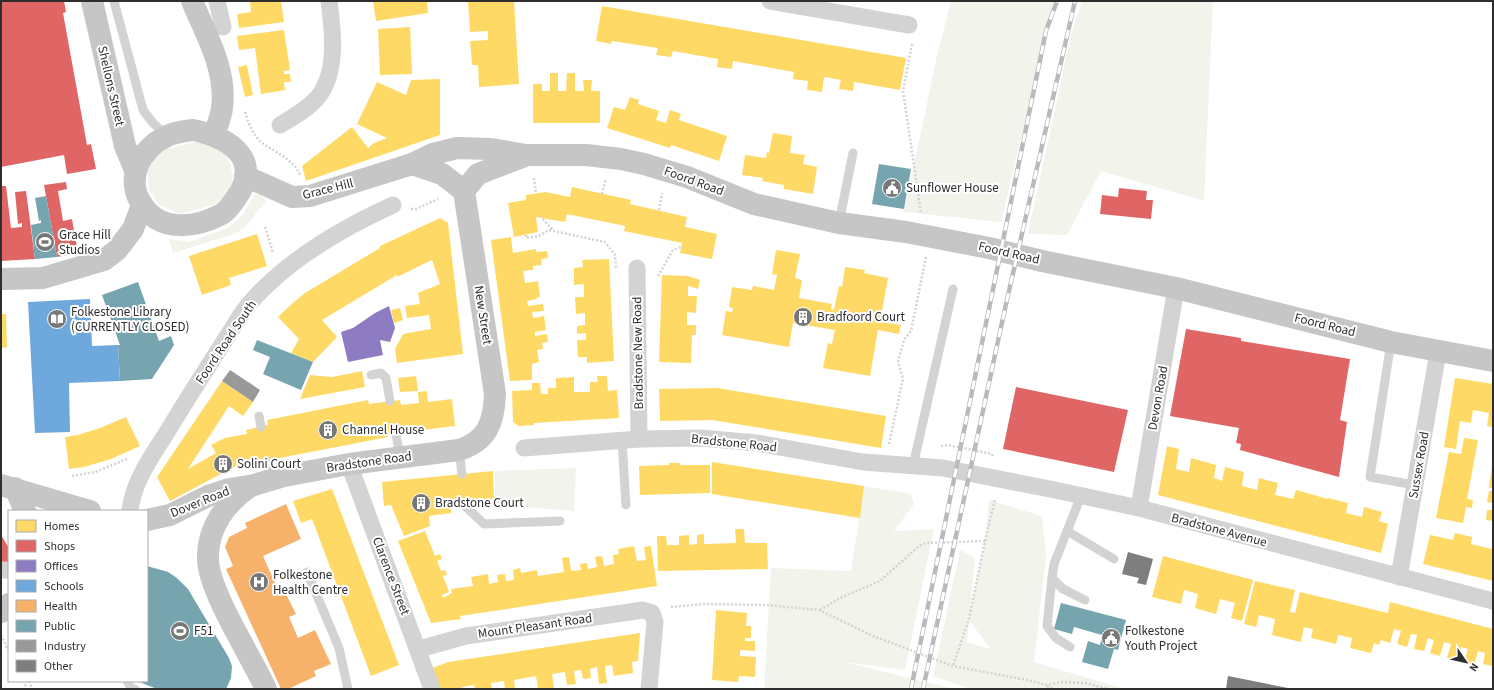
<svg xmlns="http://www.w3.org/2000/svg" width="1494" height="690" viewBox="0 0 1494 690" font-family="'Source Sans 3',sans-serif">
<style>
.green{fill:#f2f4ec;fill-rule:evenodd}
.homes{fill:#ffd966}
.shops{fill:#e06666}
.offices{fill:#8e7cc3}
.schools{fill:#6fa8dc}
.health{fill:#f6b26b}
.public{fill:#76a5af}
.industry{fill:#999}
.building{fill:#7e7e7e}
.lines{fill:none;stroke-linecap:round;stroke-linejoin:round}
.path{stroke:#d3d3d3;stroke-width:2.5;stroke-dasharray:2 2;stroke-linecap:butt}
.service{stroke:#d3d3d3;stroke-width:9}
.minor{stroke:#d3d3d3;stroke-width:17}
.primary{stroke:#c6c6c6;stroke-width:22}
.rail-casing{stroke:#bababa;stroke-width:4.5}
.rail{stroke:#fff;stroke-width:3;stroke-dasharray:9;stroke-linecap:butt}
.labels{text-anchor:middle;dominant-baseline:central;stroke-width:4;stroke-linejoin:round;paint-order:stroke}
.street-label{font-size:13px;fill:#2e2e2e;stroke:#fff}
.poi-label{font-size:13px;fill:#2e2e2e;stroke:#fff;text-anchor:start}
</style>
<rect width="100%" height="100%" fill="#fff"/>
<g class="green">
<path d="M951 1H1054L1001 222 904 212 937 56Z"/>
<path d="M1082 1H1213L1204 201 1101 171 1067 235 1028 234 1071 35Z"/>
<path d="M200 141 224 152 230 164 233 178 228 193 215 204 180 214 160 205 149 191 148 172 155 157 167 149Z"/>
<path d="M259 194 266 201 245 227 237 233 173 253 169 239 189 242 228 228 242 216 254 195Z"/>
<path d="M576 468 574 511 497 505 495 501V471Z"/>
<path d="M864 486 911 494 914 504 894 531 934 529 905 670 844 662 955 689H764L771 568 851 571Z"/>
<path d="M989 500 1042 516 1046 557 1034 662 1125 689H970L933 676 960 550 975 558 970 612 985 541ZM969 620 990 648V649L967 642Z"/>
</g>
<g class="homes">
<path d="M250 1H281L284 22 239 28 237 14 251 12Z"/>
<path d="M373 1H427L428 13 376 21Z"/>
<path d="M468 1H514L519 84 479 87 478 65H472L470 41 488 40V31L470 32Z"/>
<path d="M602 6 906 58 900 90 854 82 853 91 839 89 841 80 824 77 822 92 807 90 808 81 793 79 794 72 733 61 732 69 717 67 718 59 673 51 671 57 656 55 658 48 612 41 611 44 596 41Z"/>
<path d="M410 27 412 74 380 75 378 29Z"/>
<path d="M284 30 290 70 284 71V74H290L291 82H284L285 90 261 94 255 48 239 50 237 36Z"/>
<path d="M247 65 253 95 245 97 238 67Z"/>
<path d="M550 73H558V91H566L567 73H575V91H584L583 80H592L591 91H600V123H533V84H542V91H550Z"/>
<path d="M440 79V135L306 181 302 166 352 127 368 148 374 143 387 138 357 124 377 82 406 95 411 80Z"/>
<path d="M630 97 639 100 638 104 659 111 656 120 666 123 670 110 681 114 679 120 727 136 719 161 671 145 670 148 607 128 614 107 625 110Z"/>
<path d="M773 133 792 136 790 153 805 155 803 164 817 167 813 194 784 189V185L762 181 763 178 742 175 745 155 766 158 767 152 769 153Z"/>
<path d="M572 187 631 200 630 204 687 217 685 227 717 234 712 259 680 253 682 243 624 231 625 226 567 214 565 222 536 217 538 232 514 237 508 203 526 200V195L545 192 570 197Z"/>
<path d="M440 218 448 223 463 354 397 363 395 349 403 334 431 329 429 315 407 318 405 306 420 304 418 293 440 284 432 260 397 277V275L322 320 337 337 313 362 291 353 299 339 278 317 294 302 305 293 380 248V246Z"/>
<path d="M257 234 267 266 229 278 231 285 202 295 189 256Z"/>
<path d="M511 237 513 253 536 249V252L547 251 548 258 541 259 542 265 533 266V270L523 271 525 283 538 281 540 297H537V299L527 301 528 306 543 304 544 311 532 312 533 318 544 316 546 330 535 332V336L547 334 548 342 542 343 543 349 537 350 539 362 532 364V380L510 381 491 240Z"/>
<path d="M776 250 800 254 795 278 802 280 799 298 832 304 831 309 834 310 839 286 842 287 845 267 865 270 864 273 888 278 880 322 901 325 900 329 899 334 878 330 870 376 823 368 828 343 832 344 835 330 793 323 789 347 722 335 726 311 732 312 733 308 729 307 732 287 752 290 753 286 774 290 777 275 772 274Z"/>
<path d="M609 259 614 361 587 363V357H578L577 340H586V333L577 334V326L585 325V313L576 314 575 297H584V284L574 285V268L583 267 582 260Z"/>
<path d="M662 275 688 276 700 280 698 289 688 286V296H697L696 313 687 312V325H696V335H692L691 363 659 362Z"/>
<path d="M400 308 403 320 394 323 391 310Z"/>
<path d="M1 314H6L7 347 1 348Z"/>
<path d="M362 371 365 387 300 399 310 375 332 377Z"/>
<path d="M416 376 418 391 400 392 398 378Z"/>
<path d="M597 376H607L608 391 617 390 619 418 534 423V425L518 426 513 422 512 391 532 390V383H540L541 394H548V388H556V378L574 377V392H590V382H598Z"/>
<path d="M1455 378 1493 384V427L1487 426 1489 413 1473 410 1471 423 1460 421 1456 449 1444 447Z"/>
<path d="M222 381 253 402 243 416 229 406 188 469 216 453 211 445 225 438 247 434 246 430 268 425 267 420 368 400 369 404 400 400 401 405 419 403 418 392 427 391 428 402 452 399 455 426 406 432 388 435V437L234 467 170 501 157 477Z"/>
<path d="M717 388 886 416 881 448 712 420 660 421 659 389Z"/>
<path d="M126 417 140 446 111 459 84 467 69 469 65 437 78 435 100 428Z"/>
<path d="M1464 438 1478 440 1467 499 1473 500 1472 508 1466 507 1463 523 1436 518 1449 452 1461 454Z"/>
<path d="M1167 446 1179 449 1176 469 1189 472 1191 458 1216 465 1214 478 1217 479 1222 481 1225 467 1244 472 1242 486 1250 488 1257 490 1259 478 1278 483 1275 495 1293 499 1296 490 1328 499V498L1348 503 1346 513 1362 517 1364 507 1382 512 1379 521 1388 524 1381 553 1158 495Z"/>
<path d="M712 462 864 486 860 518 712 494Z"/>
<path d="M669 463H680V465H710V493L640 495 639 466 669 465Z"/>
<path d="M1492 466H1493V488H1489Z"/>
<path d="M493 471 494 499 451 504V513L429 516 430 526 404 536 391 505 384 506 382 482Z"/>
<path d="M332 489 399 665 371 676 312 519 301 523 293 501Z"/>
<path d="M1489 491H1493V503L1487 502Z"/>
<path d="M1487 510H1493V521L1486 520Z"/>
<path d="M735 529H744L745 543H767L768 569 658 571 657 536H666L667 545H679V536L689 535V545L697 544V535L704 534V544L736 543Z"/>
<path d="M425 531 435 556 440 554 442 559 437 561 441 571 445 570 447 575 443 576 449 592 442 595 443 598 452 593 451 589 473 586 471 577 488 574 489 584 498 582 497 575 505 574 506 581 514 580 513 570 520 568 521 573 537 570 538 576 564 572 562 558 569 557 571 571 581 570 580 564 587 563 588 569 597 567 595 557 602 556 604 566 614 564 613 555 619 554 618 549 634 546 637 561 646 560 644 547 651 546 657 586 460 616 461 619 431 623 398 541Z"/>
<path d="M1455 533 1472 537 1471 544 1492 549 1493 547V581L1423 564 1430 535 1453 540Z"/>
<path d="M1163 556 1253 580 1242 621 1231 618 1235 603 1220 599 1216 614 1195 608 1198 594 1184 590 1181 604 1152 597Z"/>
<path d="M1255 581 1295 590 1290 612 1295 613 1300 592 1388 613 1390 602 1493 629 1492 666 1483 664 1485 653 1478 651 1474 665 1464 662 1468 649 1461 647 1457 660 1447 658 1451 644 1444 642 1440 656 1430 653 1434 640 1428 638 1424 651 1414 649 1417 635 1411 634 1407 647 1397 644 1401 631 1394 629 1390 643 1381 640 1379 645 1374 643 1371 653 1350 648 1352 638 1338 635 1336 644 1311 638 1313 629 1304 627 1301 642 1272 635 1275 619 1259 615 1256 627 1244 624Z"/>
<path d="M716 610 747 613 746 626H751V638H745V641H755V651L740 650V656L756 657 755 677 739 676 738 682 712 680Z"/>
<path d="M640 633 638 661 632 662 633 673 614 676 612 665 605 666 607 683 599 684 597 667 590 669 591 678 583 679 581 670 574 671 576 684 567 685 565 672 552 674 554 688 549 689H538L536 676 514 680 515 689H505L504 681 491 683 492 689H475L474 685 462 687V689H438L430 669 448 662Z"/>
</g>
<g class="shops">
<path d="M1 1H64L66 12 63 13 87 145 91 144 96 169 67 174 64 155 1 167Z"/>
<path d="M66 182 67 189 58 191 63 221 72 219 78 253 57 257 44 185Z"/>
<path d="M1 186H6L11 228 22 227V223L18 224 15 192 26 191 35 259 1 261Z"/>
<path d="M1119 188 1147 191 1146 200H1153L1151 219 1100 214 1102 195 1118 197Z"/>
<path d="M1186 329 1241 338V341L1350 359 1340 420 1347 422 1339 477 1240 450 1241 444 1236 443 1239 428 1170 416Z"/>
<path d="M1016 387 1128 410 1114 472 1003 449Z"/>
<path d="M1 535 9 548V562L1 565Z"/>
</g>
<path class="offices" d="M389 306 395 328 390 342 380 340 383 355 348 362 341 332 353 328 375 313Z"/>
<path class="schools" d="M90 299 92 346 118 345 120 381 69 383 70 432 35 433 28 302Z"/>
<path class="health" d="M286 504 301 539 263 556 279 592 284 590 296 614 289 617 298 638 315 630 331 664 314 671 316 676 288 689H281L226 569 233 566 225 547 229 537 247 528 245 523Z"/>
<g class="public">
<path d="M879 164 911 169 904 209 872 204Z"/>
<path d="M46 196 57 257 35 259 31 225 41 223V220L39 221 35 198Z"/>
<path d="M138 282 159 341 171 336 174 345 152 379 120 381 118 345H120L102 295Z"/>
<path d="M257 340 313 362 301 390 263 374 270 357 253 350Z"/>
<path d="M147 566 168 572 177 578 188 589 229 658 232 666 231 678 226 689H157L137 681H147Z"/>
<path d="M1061 603 1126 620 1118 650 1114 649 1108 669 1082 662 1088 641 1100 645 1102 635 1074 627 1072 634 1054 629Z"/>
</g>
<path class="industry" d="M230 370 260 390 253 402 222 381Z"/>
<g class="building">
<path d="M1128 552 1153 559 1146 585 1137 583 1139 578 1122 574Z"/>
<path d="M1228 676 1288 688 1287 689H1226Z"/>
</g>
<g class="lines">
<g class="path">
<path d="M912 44 903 91 921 213"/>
<path d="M245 112C248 122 253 135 261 142 274 152 294 159 300 175"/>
<path d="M534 178 536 193"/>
<path d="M602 194 606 179"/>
<path d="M411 209H416L438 199"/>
<path d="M659 210 662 193"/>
<path d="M540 216 554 231"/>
<path d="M265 227 273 253"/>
<path d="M526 235V238L539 236 549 230 605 242 615 255 616 268"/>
<path d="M658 276 673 250 681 247"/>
<path d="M889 444 903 379 898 361 904 340 911 331 926 257"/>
<path d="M941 446 948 445 992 454 993 458"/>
<path d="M72 476 95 472 127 459"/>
<path d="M985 541 995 499"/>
<path d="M671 607 704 604 767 605 819 610 873 636 953 666 1027 680 1046 685 1063 682 1085 683 1108 689"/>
<path d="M820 610 840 598 880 581 919 546 926 543 985 541 969 619 953 666"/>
<path d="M1 635 9 652"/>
<path d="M23 681 27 688"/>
<path d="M29 681 32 689"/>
<path d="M1047 686 1054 689"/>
</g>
<g class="service">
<path d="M114 1 143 110 153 123 167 136"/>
<path d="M839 223 853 153"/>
<path d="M1391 342 1370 477 1415 485"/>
<path d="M371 375 381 373 386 378 390 401"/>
<path d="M259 416 261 427"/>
<path d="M396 434 400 457"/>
<path d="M622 440 626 505"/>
<path d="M459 450 462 474"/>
<path d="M267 461 270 480"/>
<path d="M913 466 953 289"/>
<path d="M1081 496 1054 564 1052 578 1063 589 1085 600"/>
<path d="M465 502V506L484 524 560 521"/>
<path d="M1067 531 1114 559"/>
<path d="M307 572 339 648 348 689"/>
<path d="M1052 578 1047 626 1056 638 1070 647"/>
<path d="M127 681 131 688 135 689"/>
</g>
<g class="minor">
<path d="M217 1 223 27"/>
<path d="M770 1 909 25"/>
<path d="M280 125C293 117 308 109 318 97 338 72 333 31 329 1"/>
<path d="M637 268 639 439"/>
<path d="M524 448 639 439 700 438 757 443 863 462 943 468 1055 490 1139 508 1493 601"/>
<path d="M349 464 432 689"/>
<path d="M1139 508 1176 288"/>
<path d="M130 511C133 479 156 451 172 424 189 396 207 368 225 340 233 328 240 315 249 304 287 260 340 229 393 205"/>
<path d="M1 570H9"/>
<path d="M1399 577 1438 352"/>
<path d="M419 649 466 636 643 610 652 613 655 622 649 689"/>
</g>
<g class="primary">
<path d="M92 1 125 146 135 170"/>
<path d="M192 1C206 35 227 70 222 108 221 117 217 126 214 135"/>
<path d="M193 130C223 136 261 155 240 192 235 200 228 211 220 215 195 228 161 232 143 206 124 180 140 149 167 136 175 132 184 131 193 130Z"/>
<path d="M412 164 442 174 464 191"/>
<path d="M245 176 292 197 310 196 412 164 433 154 457 148 491 149 526 155H586L621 159 644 164 687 177 754 204 839 223 906 232 989 248 1042 261 1176 288 1391 342 1493 361"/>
<path d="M464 191 478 174 525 156"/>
<path d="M1 279 43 278 104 260 117 250 133 229 142 205"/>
<path d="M1 485 90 511"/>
<path d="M251 486C226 502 207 528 208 559 208 590 252 658 266 689"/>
<path d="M15 488 25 511"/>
<path d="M147 520 170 515 208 496 229 489 254 485 284 476 349 464 459 450C487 441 494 423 495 394L464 191"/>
<path d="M1 612 9 604"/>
</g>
<g class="rail-casing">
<g id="rail">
<path d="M911 689 1046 31 1057 1"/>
<path d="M923 689 1006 304 1075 1"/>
</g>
</g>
<use href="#rail" class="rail"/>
</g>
<defs>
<g id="civic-disc" transform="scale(1)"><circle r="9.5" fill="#777" stroke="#fff"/><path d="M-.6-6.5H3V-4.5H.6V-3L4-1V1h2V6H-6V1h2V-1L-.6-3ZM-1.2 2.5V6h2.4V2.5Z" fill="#fff"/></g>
<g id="stadium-disc" transform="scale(1)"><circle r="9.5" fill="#777" stroke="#fff"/><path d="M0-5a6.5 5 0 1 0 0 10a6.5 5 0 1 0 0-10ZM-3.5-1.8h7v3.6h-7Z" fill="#fff"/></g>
<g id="building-disc" transform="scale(1)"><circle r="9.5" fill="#777" stroke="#fff"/><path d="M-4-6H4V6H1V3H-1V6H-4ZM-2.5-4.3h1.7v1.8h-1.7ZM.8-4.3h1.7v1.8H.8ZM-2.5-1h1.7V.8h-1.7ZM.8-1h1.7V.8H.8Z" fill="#fff"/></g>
<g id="library-disc" transform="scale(1)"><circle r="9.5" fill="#777" stroke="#fff"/><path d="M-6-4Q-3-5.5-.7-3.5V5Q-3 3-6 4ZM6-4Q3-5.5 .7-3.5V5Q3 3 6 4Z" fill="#fff"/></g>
<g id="hospital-disc" transform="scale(1)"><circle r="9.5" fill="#777" stroke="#fff"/><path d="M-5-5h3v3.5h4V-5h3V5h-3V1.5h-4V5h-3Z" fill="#fff"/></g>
</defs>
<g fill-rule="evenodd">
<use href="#civic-disc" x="892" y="188"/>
<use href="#stadium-disc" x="45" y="242"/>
<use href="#building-disc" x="803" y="317"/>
<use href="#library-disc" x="57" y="319"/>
<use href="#building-disc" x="328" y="430"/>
<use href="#building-disc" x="223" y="464"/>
<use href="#building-disc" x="421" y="503"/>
<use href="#hospital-disc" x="259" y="582"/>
<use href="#stadium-disc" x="180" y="631"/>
<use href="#civic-disc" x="1111" y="638"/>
</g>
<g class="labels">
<g class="street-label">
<text transform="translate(111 86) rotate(77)">Shellons Street</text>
<text transform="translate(694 181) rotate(20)">Foord Road</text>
<text transform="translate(328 189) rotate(-14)">Grace Hill</text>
<text transform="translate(1009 253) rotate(13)">Foord Road</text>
<text transform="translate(483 315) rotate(81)">New Street</text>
<text transform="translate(1325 325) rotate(14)">Foord Road</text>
<text transform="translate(226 342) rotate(-56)">Foord Road South</text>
<text transform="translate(638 353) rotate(-91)">Bradstone New Road</text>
<text transform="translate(1158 398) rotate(-80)">Devon Road</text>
<text transform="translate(734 443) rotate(6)">Bradstone Road</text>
<text transform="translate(369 462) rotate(-8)">Bradstone Road</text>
<text transform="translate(1419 465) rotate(-80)">Sussex Road</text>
<text transform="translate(200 502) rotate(-22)">Dover Road</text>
<text transform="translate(1219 530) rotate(15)">Bradstone Avenue</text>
<text transform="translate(391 576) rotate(69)">Clarence Street</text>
<text transform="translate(535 626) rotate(-8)">Mount Pleasant Road</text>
</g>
<g class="poi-label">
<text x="906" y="188">Sunflower House</text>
<text x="59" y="235">Grace Hill<tspan x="59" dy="15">Studios</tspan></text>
<text x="71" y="312">Folkestone Library<tspan x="71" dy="15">(CURRENTLY CLOSED)</tspan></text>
<text x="817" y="317">Bradfoord Court</text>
<text x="342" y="430">Channel House</text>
<text x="237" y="464">Solini Court</text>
<text x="435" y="503">Bradstone Court</text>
<text x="273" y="575">Folkestone<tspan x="273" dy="15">Health Centre</tspan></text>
<text x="194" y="631">F51</text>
<text x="1125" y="631">Folkestone<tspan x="1125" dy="15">Youth Project</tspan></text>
</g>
</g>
<rect width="1494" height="690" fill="none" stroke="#2e2e2e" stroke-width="4"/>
<rect x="8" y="510" width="140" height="172" fill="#ffffff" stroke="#ababab"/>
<rect x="16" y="520" width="20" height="12" fill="#ffd966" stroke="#ababab"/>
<text x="44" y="530" font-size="12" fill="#2e2e2e">Homes</text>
<rect x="16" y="540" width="20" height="12" fill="#e06666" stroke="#ababab"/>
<text x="44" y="550" font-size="12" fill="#2e2e2e">Shops</text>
<rect x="16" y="560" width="20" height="12" fill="#8e7cc3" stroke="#ababab"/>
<text x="44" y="570" font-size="12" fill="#2e2e2e">Offices</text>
<rect x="16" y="580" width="20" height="12" fill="#6fa8dc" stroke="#ababab"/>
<text x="44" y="590" font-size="12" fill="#2e2e2e">Schools</text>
<rect x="16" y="600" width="20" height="12" fill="#f6b26b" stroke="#ababab"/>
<text x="44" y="610" font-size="12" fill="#2e2e2e">Health</text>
<rect x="16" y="620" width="20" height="12" fill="#76a5af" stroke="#ababab"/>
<text x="44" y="630" font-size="12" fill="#2e2e2e">Public</text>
<rect x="16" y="640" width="20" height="12" fill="#999999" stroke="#ababab"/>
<text x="44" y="650" font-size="12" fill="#2e2e2e">Industry</text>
<rect x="16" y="660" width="20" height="12" fill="#7e7e7e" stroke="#ababab"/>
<text x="44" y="670" font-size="12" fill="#2e2e2e">Other</text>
<g transform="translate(1466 662) rotate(124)" stroke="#ffffff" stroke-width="3" paint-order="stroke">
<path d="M0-3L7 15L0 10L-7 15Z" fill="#2e2e2e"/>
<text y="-6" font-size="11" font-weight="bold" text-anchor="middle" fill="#2e2e2e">N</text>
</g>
</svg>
